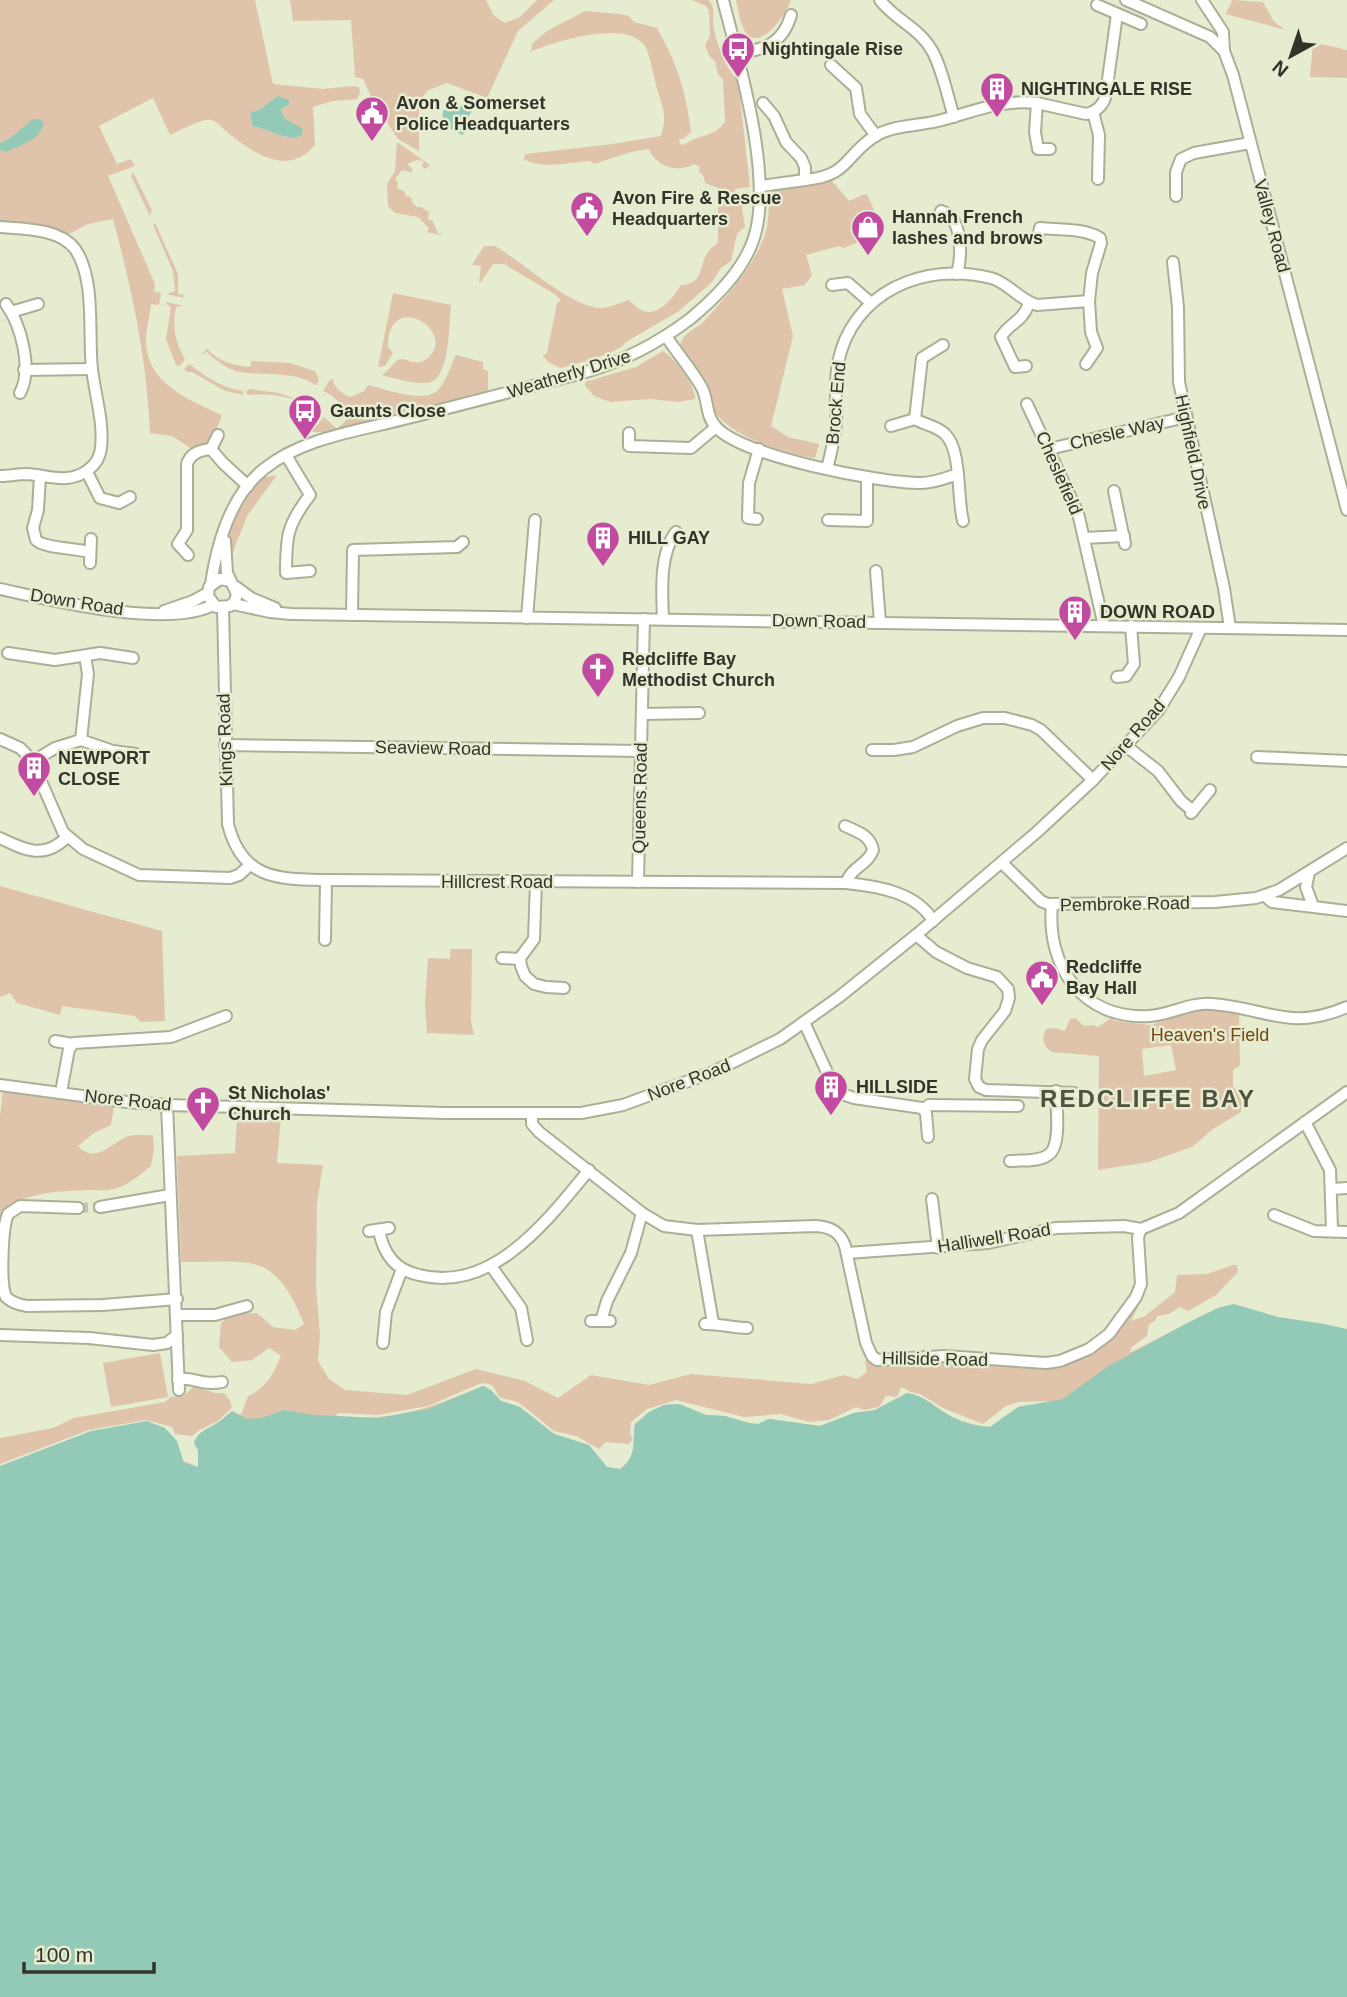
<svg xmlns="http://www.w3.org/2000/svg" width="1347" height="1997" viewBox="0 0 1347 1997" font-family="Helvetica,sans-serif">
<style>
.green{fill:#e0c3ab;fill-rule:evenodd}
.water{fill:#93c9b7}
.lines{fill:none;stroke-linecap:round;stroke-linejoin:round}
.minor-tunnel{stroke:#c2c7af;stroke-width:10;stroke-dasharray:10 5;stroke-linecap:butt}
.minor-casing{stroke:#aab096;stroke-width:14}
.minor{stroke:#fff;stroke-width:10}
.labels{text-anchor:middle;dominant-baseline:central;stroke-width:5;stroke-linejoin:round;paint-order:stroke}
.poi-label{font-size:18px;font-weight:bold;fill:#323429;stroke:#e6ecd0;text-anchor:start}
.street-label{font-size:18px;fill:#323429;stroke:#e6ecd0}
.park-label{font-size:18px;fill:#774713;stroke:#e6ecd0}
.district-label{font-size:24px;font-weight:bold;letter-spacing:2px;fill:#4f533c;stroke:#e6ecd0}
</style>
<rect width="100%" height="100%" fill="#e6ecd0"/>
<g class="green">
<path d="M0 0H255L273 84 323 89 352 86 359 87 360 93 357 99 333 101 313 107 315 145C289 177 254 154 228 133 223 129 218 121 211 120 203 118 179 131 170 135L153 98 99 126 117 164 131 159 135 166 108 176 155 284 154 291 161 293 159 305 151 304C150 314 147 326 146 337 144 382 187 399 222 415L214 436 204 447 192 449 172 436 150 433C147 360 132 290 113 219L88 224 69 234 49 226 0 221ZM277 96 286 106 281 111 284 118 296 126 287 138 265 128 254 127 250 113 261 109Z"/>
<path d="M290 0H486L494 16 505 23 520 17 537 0H554L518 31 487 98 447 83 427 91 419 103V151L398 139 373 101 363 79 355 77 351 20 293 21Z"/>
<path d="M692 0H709C715 9 713 12 713 22 714 37 726 72 738 79L750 187 735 189V193H741L744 198 742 208 745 227 737 234 731 261 721 268 712 282 679 311 626 342C618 354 576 364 560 368L548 362 543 356 547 353 557 303 561 301 556 295 504 264H493L481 282H479L481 266 472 265 484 246H495C521 261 573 309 602 308 611 307 620 303 628 300 634 304 640 311 647 312 661 314 675 295 681 285 706 284 698 263 709 251 711 247 715 246 718 243V188L705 183 703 175 699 172 700 167 694 164C678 174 655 166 649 149L631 152 594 164 591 161C571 162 541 170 524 159L525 154 613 144 661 136C668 113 662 107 656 85 653 73 651 59 646 48 630 17 553 42 530 52L533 43 547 31 585 11 620 14 629 16 634 22 657 28C677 64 686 90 691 132L683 139H679L680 144 684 145C696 135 715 137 725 122L723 80 718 74 715 61 710 57 705 46 710 35 709 11 706 6Z"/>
<path d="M736 0H791C787 12 765 47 749 36 741 30 738 10 736 0Z"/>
<path d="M1232 0 1263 2 1274 22 1286 30 1226 14Z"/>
<path d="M1313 42 1347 50V78L1310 77Z"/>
<path d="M397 142 430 165 425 169 422 166 424 161 417 160 407 164 413 170 411 172 402 170 395 179 398 183 397 188 405 192 406 197 408 196 412 199 411 201 417 207H421L429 212 428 220H432L438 233 444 236 427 232 429 228 418 217 395 213 388 206 387 184 395 171Z"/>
<path d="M133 172 152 210 150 216 131 176Z"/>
<path d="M831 180 849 201 865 194 868 196 884 233 843 248 839 246 806 255 812 275 805 285 782 289 793 336 771 426 788 437 819 444 815 458C787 455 728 436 713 409 709 401 711 391 707 383 700 370 688 359 680 347 682 332 696 330 705 320 728 294 756 265 766 231 769 219 768 206 771 193L778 188Z"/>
<path d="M155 223 178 274V294L184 295 183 298 167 294 175 291 173 271 153 225Z"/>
<path d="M393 293 451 305C449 324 450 374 431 382 421 386 392 378 382 375 388 371 393 363 398 360 406 355 415 370 429 357 457 331 388 288 388 347L393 353 385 366 378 367Z"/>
<path d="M167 302 183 306 176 307C172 326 175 343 185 359L180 366 176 365 166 339 171 307 166 304Z"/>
<path d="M207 349C220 362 232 365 250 367L252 361 290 363 315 371 319 380 316 385C293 370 265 376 240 372 228 370 215 360 207 352L200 355Z"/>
<path d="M663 351C674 357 696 386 695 399L679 402 650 399 610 402 594 396 585 386V382L636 367Z"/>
<path d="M456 355 483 362V369L488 371V390L481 394 336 432H311L324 417 337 429 352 414 331 395 323 391 329 381 333 379C334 389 342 393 350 397L364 391 368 385C385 389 424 404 438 390 446 381 451 366 456 355Z"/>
<path d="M189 364C207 377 221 388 243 391V395L223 390 192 372H187L184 369Z"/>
<path d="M249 389 279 393 320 408 316 413C300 396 270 393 248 395L246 392Z"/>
<path d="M265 474 267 477 277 475 247 516 229 562C226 527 239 498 265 474Z"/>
<path d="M0 886 162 931 165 1021 141 1022 135 1016 62 1006 60 1015 17 1003 10 993 0 997Z"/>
<path d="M450 949H472L471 1021 474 1035 427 1033 425 1005 428 958 450 959Z"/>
<path d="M1205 1007 1239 1013 1240 1065 1233 1070V1087C1242 1093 1242 1102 1241 1112L1213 1129 1192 1147 1149 1162 1098 1170 1099 1056 1052 1052C1043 1046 1041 1038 1046 1029L1055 1028 1065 1031 1070 1019 1075 1018 1084 1026 1092 1025 1098 1027 1111 1018 1115 1021 1151 1025ZM1171 1045 1176 1070 1144 1076 1142 1049Z"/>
<path d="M3 1089 114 1107 111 1125 94 1133 78 1146C95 1164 110 1145 124 1138 133 1133 144 1136 153 1135L154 1149 151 1166C140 1175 127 1186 114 1189 107 1191 99 1190 92 1190 62 1191 21 1191 0 1215V1116Z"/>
<path d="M237 1114 281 1116 277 1163 323 1165 317 1203 316 1286 320 1335 318 1361 329 1379 345 1390 407 1395 476 1369 525 1381 558 1398 591 1375 649 1385 691 1374 811 1384 844 1375 857 1379 867 1372 865 1361 868 1358 881 1365 941 1360 1028 1368 1054 1366 1074 1361 1096 1350 1136 1305 1138 1307 1131 1321 1145 1316 1175 1292 1177 1275 1207 1274 1233 1265H1237L1238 1272 1216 1295 1188 1311 1180 1307 1169 1314 1157 1316 1155 1321 1149 1324 1147 1336 1132 1347 1129 1353 1218 1308 1234 1304 1239 1396 1141 1437 0 1507 177 1461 187 1462 198 1467V1450L194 1443C199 1430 207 1430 217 1423 222 1420 227 1415 232 1411L241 1415 248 1396C266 1388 273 1375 281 1356L269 1348 252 1360 232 1362 219 1347 221 1323 231 1314 257 1313 273 1327 295 1330 304 1324C274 1249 251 1263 181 1262L177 1156 235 1153ZM486 1383 493 1386 499 1397 518 1402 554 1431 576 1436 599 1449 606 1442 628 1444 633 1440 630 1433 631 1422 647 1409 676 1400 744 1417 781 1414 809 1422 829 1420 856 1407 864 1410 879 1407 886 1396 897 1397 901 1388H904L910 1392 920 1394 943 1408 983 1424 1006 1406 1019 1402 1052 1401 1018 1407 990 1427C977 1426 964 1423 952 1417 937 1409 924 1395 907 1393L875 1410 854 1413 820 1426 769 1419 758 1424 749 1423 725 1416 706 1415 679 1404 664 1405 649 1412 635 1424C632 1442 638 1456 620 1469L607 1467 589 1445 554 1434 520 1407 501 1401 491 1390 483 1386C432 1407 393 1423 336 1416L338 1413 377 1415 428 1406 479 1384Z"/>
<path d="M160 1353 168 1397 111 1407 103 1363Z"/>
<path d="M194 1386 215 1393H224L230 1400 232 1408 218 1421 198 1431 192 1436 175 1434 172 1427 146 1420 89 1430 0 1464V1438L53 1428 74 1418 165 1402 171 1397 184 1396Z"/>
</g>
<g class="water">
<path d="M277 96 289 100V104L281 110 284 118 303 129 302 135C286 144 270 127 253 127L250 113 261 109Z"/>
<path d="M451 105 474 107 466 121V132L462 135 442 124 443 111Z"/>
<path d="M33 119H40L44 123C39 142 21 144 6 152L0 150V143L9 139Z"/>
<path d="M1234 1304 1278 1317 1324 1324 1347 1329V1997H0V1466L91 1431 147 1421 165 1428 177 1441 184 1463 198 1467V1450L194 1443C199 1430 207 1430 217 1423 222 1420 227 1415 232 1411L247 1419 262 1418 284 1410 314 1415 378 1418 428 1409 483 1386 491 1390 501 1401 520 1407 554 1434 589 1445 607 1467 620 1469C638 1456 632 1442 635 1424L649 1412 664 1405 679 1404 706 1415 725 1416 749 1423 758 1424 769 1419 820 1426 854 1413 875 1410 907 1393C924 1395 937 1409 952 1417 965 1423 977 1426 990 1427L1018 1407 1063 1399 1107 1367 1187 1323 1218 1308Z"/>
</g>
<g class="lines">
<path class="minor-tunnel" d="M78 1208 100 1207"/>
<g class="minor-casing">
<g id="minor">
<path d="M880 0C894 19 919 28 931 49 941 64 948 98 954 117"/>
<path d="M1126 0 1210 37 1224 51 1233 75 1347 510"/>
<path d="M1202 0 1223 32 1224 51"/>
<path d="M1097 5 1141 24"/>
<path d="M738 53C765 50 783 43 791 15"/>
<path d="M831 65 856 88 860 114 876 136"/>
<path d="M1037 103 1086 114C1096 112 1104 105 1106 94L1117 14"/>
<path d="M1093 112 1099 135 1098 179"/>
<path d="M805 180C849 176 844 156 875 136 893 125 918 126 938 121 974 112 999 99 1037 103L1035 132 1038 149H1050"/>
<path d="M761 186 805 180V167L801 158 786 142 774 116 763 103"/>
<path d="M1176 196V172L1181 159 1194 153 1250 143"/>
<path d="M941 211C963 217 962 256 957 274"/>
<path d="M0 227C23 229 59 228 75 249 96 279 88 334 92 369 95 395 104 422 101 448 100 457 95 465 88 470 68 485 48 475 27 474 18 474 9 476 0 476"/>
<path d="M1039 233 1040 228C1058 230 1084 228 1100 238L1101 243 1092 273 1089 301"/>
<path d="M1173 262 1178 307 1179 382 1224 588 1230 628"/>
<path d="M832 285 848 283 871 303"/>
<path d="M6 304C21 325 33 369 20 393"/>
<path d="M11 312 38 304"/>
<path d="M666 336C677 353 692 370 702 388 709 402 705 416 717 428 745 457 880 483 921 483 933 483 946 478 958 474"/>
<path d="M943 345 922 358 915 419C925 425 937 426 945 434 962 450 957 499 963 521"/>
<path d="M1026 366 1015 367 1001 337C1009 323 1023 322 1029 303"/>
<path d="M24 370 92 369"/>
<path d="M1027 404 1078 513 1104 626"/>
<path d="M891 426 915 419"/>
<path d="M629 433V446L691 448 716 427"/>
<path d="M211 449 218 435"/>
<path d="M1049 449 1186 417"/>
<path d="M286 455 310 495C287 525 286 536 286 573L310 571"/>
<path d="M827 469C831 453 835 438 836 422 837 402 834 383 838 363 852 292 924 261 991 278 1009 283 1019 300 1037 305L1089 301 1091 332 1097 348 1086 364"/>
<path d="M87 472 100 498 119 503 130 497"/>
<path d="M40 476 38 510 33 528 36 540C43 548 75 548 89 552"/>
<path d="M1114 491 1125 544"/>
<path d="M757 519 748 518 749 483 759 449"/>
<path d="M828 520 867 521V477"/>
<path d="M1084 538 1124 536"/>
<path d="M225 541 227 573 237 594 235 601 230 606 216 607 208 596 209 587 220 579 230 581"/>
<path d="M188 555 178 544 187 530V464C190 454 200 450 211 449L223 463 248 486"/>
<path d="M90 563 91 539"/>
<path d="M876 571 880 622"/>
<path d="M211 584C217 544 231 495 264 469 302 438 358 431 404 419 465 404 525 388 586 372 624 361 658 343 690 319 714 299 739 275 751 246 777 186 739 63 723 0"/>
<path d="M236 587 251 598 275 608"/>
<path d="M0 589C51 600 166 629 213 605"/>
<path d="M233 604 270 612 291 614 1347 630"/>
<path d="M223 608 228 824C242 880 278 879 326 880L846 883C876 886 917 892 933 921"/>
<path d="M164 611 193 601 208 593"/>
<path d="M352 615 353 550 457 547 463 542"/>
<path d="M527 618 535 520"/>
<path d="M663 619C662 593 659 554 676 532"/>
<path d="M8 653 55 660 100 653 133 658"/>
<path d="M1117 677 1126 676 1134 664 1131 626"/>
<path d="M642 714 699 713"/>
<path d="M0 739 20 748 26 754 37 772 63 832 83 849 139 875 230 878 239 875 250 865"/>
<path d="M81 740 88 674 85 656"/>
<path d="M225 745 641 751"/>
<path d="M1126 746 1158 771 1181 801 1193 811"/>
<path d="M872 750H894L913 747 957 726 983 718H1005L1032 725 1041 730 1093 780"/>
<path d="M1257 757 1347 761"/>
<path d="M32 762 55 748 81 740 113 751 136 754"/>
<path d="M1191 813 1210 790"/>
<path d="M845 826C858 832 870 835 873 850 868 865 851 867 846 883"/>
<path d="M0 838C25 850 44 860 67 837"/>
<path d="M1002 863 1041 901 1048 904 1215 902 1256 898 1279 890 1347 848"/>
<path d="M1309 872 1306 887 1313 906"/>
<path d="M536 882 534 939 520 958 521 966 525 976 534 984 546 987 564 988"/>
<path d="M638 882 644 619"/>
<path d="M1265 896 1272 902 1347 911"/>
<path d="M1052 905C1046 966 1083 1020 1149 1016 1170 1015 1190 1002 1212 1004 1267 1008 1289 1032 1347 1007"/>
<path d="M916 935 936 952 967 968 997 977 1008 989 1009 998 1005 1011 982 1040 978 1049 975 1079 979 1087 986 1090 1074 1093"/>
<path d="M325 940 326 880"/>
<path d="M502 958 520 959"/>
<path d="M804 1022 836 1092 854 1098 922 1108 926 1113 928 1137"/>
<path d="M55 1041 72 1044"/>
<path d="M0 1085 127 1102 167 1105 445 1113H581L623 1105 713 1072 780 1039 839 997 916 935 1037 832 1093 780 1158 711 1179 677 1201 628"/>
<path d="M61 1092 69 1049 74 1043 171 1037 226 1016"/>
<path d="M167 1105 179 1390"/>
<path d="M924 1109 929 1105 1018 1106"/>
<path d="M532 1114V1124L539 1132 642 1213 664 1226 697 1230 816 1226C831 1227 840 1232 845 1246L866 1343 872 1356 877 1360 945 1356 1046 1363 1060 1361 1089 1349 1109 1334 1136 1297 1141 1284 1138 1237 1141 1229 1179 1213 1347 1092"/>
<path d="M1305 1122 1330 1170 1332 1230"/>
<path d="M1010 1161C1021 1160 1039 1162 1048 1155 1062 1147 1056 1106 1056 1091"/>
<path d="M1332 1189 1347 1188"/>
<path d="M932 1199 938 1248"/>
<path d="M100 1207 170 1195"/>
<path d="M78 1208 20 1206 8 1214C2 1228 0 1285 6 1297 12 1303 20 1305 27 1306L103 1305 177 1299"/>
<path d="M1274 1215 1314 1231 1347 1232"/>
<path d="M379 1230C383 1253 395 1270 419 1275 492 1294 548 1220 589 1170"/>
<path d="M697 1230 713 1323"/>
<path d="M369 1231 389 1228"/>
<path d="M847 1253 988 1243 1056 1228 1124 1226 1141 1229"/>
<path d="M491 1266 521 1308 527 1340"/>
<path d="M176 1315H215L247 1306"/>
<path d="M591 1321H610"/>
<path d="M601 1321 607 1301 631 1253 642 1213"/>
<path d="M705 1324C714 1323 735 1328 747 1328"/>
<path d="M0 1335 89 1338 153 1345 167 1343 177 1335"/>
<path d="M383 1343 386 1312 402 1269"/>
<path d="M178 1379C195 1377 202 1386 222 1382"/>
</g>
</g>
<use href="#minor" class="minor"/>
</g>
<defs>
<g id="bus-pin" transform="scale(1.75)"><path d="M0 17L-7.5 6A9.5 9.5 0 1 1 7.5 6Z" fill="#c24aa0" stroke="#e6ecd0"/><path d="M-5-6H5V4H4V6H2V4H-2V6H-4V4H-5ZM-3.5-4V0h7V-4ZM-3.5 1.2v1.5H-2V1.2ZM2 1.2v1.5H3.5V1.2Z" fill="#fff"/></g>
<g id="building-pin" transform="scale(1.75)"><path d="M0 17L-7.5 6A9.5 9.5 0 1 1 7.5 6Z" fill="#c24aa0" stroke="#e6ecd0"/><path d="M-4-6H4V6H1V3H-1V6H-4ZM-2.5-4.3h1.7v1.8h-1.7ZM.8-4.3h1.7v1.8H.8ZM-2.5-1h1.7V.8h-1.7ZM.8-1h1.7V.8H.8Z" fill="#fff"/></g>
<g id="civic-pin" transform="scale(1.75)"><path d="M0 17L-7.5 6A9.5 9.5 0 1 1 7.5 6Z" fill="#c24aa0" stroke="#e6ecd0"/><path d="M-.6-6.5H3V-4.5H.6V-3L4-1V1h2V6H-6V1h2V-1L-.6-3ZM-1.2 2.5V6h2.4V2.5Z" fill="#fff"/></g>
<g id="shop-pin" transform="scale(1.75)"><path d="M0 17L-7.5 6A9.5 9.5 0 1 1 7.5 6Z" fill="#c24aa0" stroke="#e6ecd0"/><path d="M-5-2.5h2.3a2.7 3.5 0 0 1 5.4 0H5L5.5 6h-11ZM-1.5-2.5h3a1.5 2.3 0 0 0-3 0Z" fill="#fff"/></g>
<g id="church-pin" transform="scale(1.75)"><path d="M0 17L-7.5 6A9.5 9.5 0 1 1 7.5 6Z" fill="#c24aa0" stroke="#e6ecd0"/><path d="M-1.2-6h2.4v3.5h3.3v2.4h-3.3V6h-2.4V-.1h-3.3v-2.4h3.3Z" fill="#fff"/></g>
</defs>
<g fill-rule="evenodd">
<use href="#bus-pin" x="738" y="49"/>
<use href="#building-pin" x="997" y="89"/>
<use href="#civic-pin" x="372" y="113"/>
<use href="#civic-pin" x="587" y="208"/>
<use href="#shop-pin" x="868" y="227"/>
<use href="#bus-pin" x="305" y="411"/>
<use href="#building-pin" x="603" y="538"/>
<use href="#building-pin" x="1075" y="612"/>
<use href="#church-pin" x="598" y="669"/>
<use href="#building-pin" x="34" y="768"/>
<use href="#civic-pin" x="1042" y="977"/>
<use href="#building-pin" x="831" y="1087"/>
<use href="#church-pin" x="203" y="1103"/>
</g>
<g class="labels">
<g class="poi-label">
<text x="762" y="49">Nightingale Rise</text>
<text x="1021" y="89">NIGHTINGALE RISE</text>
<text x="396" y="103">Avon &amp; Somerset<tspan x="396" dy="21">Police Headquarters</tspan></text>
<text x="612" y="198">Avon Fire &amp; Rescue<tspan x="612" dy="21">Headquarters</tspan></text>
<text x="892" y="217">Hannah French<tspan x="892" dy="21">lashes and brows</tspan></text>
<text x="330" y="411">Gaunts Close</text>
<text x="628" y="538">HILL GAY</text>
<text x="1100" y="612">DOWN ROAD</text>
<text x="622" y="659">Redcliffe Bay<tspan x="622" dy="21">Methodist Church</tspan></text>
<text x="58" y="758">NEWPORT<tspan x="58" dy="21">CLOSE</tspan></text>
<text x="1066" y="967">Redcliffe<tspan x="1066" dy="21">Bay Hall</tspan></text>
<text x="856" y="1087">HILLSIDE</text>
<text x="228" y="1093">St Nicholas'<tspan x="228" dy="21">Church</tspan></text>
</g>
<g class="street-label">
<text transform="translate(1272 226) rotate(75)">Valley Road</text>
<text transform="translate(569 374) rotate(-17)">Weatherly Drive</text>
<text transform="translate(836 403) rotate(-85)">Brock End</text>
<text transform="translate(1117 433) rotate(-13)">Chesle Way</text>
<text transform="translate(1193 452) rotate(78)">Highfield Drive</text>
<text transform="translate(1059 473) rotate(66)">Cheslefield</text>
<text transform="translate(77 602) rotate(9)">Down Road</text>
<text transform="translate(819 621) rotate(1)">Down Road</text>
<text transform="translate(1133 735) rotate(-49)">Nore Road</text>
<text transform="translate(225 740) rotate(-92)">Kings Road</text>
<text transform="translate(433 748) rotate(1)">Seaview Road</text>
<text transform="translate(640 798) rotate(-89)">Queens Road</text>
<text x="497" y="882">Hillcrest Road</text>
<text transform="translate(1125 904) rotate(-1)">Pembroke Road</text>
<text transform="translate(689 1080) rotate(-21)">Nore Road</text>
<text transform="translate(128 1100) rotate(6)">Nore Road</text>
<text transform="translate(994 1238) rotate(-9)">Halliwell Road</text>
<text transform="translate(935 1359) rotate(1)">Hillside Road</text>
</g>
<g class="park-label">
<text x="1210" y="1035">Heaven's Field</text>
</g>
<g class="district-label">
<text x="1148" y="1098">REDCLIFFE BAY</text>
</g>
</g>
<g transform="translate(1291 56) rotate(220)" stroke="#e6ecd0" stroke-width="5" paint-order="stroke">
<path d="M0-5L12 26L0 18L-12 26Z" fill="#323429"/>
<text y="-10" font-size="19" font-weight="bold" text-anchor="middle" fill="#323429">N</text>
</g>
<path d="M24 1962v10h130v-10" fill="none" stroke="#323429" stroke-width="3.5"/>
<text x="35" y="1962" font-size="21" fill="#323429" stroke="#e6ecd0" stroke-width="5" paint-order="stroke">100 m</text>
</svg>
